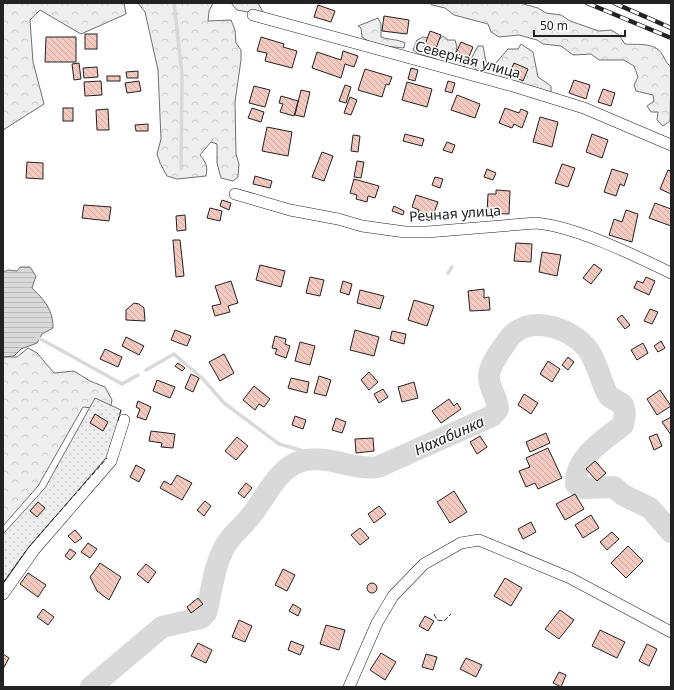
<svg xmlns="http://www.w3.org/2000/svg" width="674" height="690" viewBox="0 0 674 690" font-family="'Noto Sans',sans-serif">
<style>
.forest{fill:url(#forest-crowns);stroke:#6f6f6f}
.park{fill:url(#park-dots);stroke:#6f6f6f}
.water{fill:url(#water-rules);stroke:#6f6f6f}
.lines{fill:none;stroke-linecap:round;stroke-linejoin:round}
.stream{stroke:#d9d9d9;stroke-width:3.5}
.river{stroke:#d9d9d9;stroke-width:22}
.building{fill:url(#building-back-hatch);stroke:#222}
.minor-casing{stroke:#222;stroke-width:12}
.minor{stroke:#fff;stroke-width:11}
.rail-casing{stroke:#222;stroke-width:4.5}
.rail{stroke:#fff;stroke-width:3;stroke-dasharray:9;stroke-linecap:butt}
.fence{stroke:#222;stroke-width:1;stroke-dasharray:5 2;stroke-linecap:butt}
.labels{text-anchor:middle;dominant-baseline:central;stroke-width:3;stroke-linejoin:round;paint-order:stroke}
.street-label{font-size:14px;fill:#222;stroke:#fff}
.water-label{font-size:15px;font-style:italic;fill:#222;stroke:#fff}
</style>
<defs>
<pattern id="forest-crowns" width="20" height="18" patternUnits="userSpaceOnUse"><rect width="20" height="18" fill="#eee"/><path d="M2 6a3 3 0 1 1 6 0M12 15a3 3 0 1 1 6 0" fill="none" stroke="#ccc"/></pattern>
<pattern id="park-dots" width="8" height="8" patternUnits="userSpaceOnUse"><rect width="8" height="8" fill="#eee"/><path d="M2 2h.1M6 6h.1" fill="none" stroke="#ccc" stroke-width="1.8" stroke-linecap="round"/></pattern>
<pattern id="water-rules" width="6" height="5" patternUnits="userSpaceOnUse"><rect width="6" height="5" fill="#d9d9d9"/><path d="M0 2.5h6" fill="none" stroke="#bababa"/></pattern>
<pattern id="building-back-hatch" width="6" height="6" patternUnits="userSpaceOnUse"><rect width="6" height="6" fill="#f3c9c0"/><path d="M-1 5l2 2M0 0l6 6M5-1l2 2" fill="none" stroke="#d0aca5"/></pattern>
</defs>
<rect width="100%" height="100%" fill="#fff"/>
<g class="forest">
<path d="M3 3H124L126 14 81 34 40 10 30 20 33 62 44 104 3 130Z"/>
<path d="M138 3H213L209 11 208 21 231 20 235 30 236 43 241 50V60L235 102 236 154 239 164 238 177 233 181 221 178 217 163V144L211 142 200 155C206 162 208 167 206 176L177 179 167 176 160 163 157 154 161 139 158 70 145 12Z"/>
<path d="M231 3H258L263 12 250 16 248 12 237 10Z"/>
<path d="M429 3H520L538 8 546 13 561 15 570 21 599 31 611 30 619 35 625 44C637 45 655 42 662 54 665 59 666 63 671 67L670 121 663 126 657 120 658 112H651L647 106 654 101 653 95 636 91 634 85 638 77 634 66 624 60H599L591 54 573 55 561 46 543 44 537 40 519 35 499 37 491 32 488 24 454 15 445 8 432 5Z"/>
<path d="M378 18 381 24V37C389 40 398 39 405 43L404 48C392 47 371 45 362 37L361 28 358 26Z"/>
<path d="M443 36 448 40H455L457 47 455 57 465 64 464 67 443 64 436 59 419 54 413 50 417 40 423 37 439 40Z"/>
<path d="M521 44 533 52 538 77 551 86V93L482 74 472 66V57L478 46H483L486 62 495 64 508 49H518Z"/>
<path d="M28 348 37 353 54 373 74 371 90 381 105 387 112 400 110 410 83 407 38 486 3 526V357H17Z"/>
</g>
<path class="park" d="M95 398 121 410 109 456 28 548 3 583V534L45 488Z"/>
<path class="water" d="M20 267H30L36 276 32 288C43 298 54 311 53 328L42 334 37 343 21 349 14 356 3 357V272L8 270 17 271Z"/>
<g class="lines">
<g class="stream">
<path d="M174 3 182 75 181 169"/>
<path d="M448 273 452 267"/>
<path d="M37 337 122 384 138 375"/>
<path d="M146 370 174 354 203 379 224 403 279 444 367 469"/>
</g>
<path class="river" d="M91 687 162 627 201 618 206 613C212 591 213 569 224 548 229 537 241 528 249 518 265 500 277 467 302 461 328 454 353 471 378 467L492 416 498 409C497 396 489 388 489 377 489 368 496 357 501 350 506 343 510 335 517 331 538 317 571 330 586 347 597 359 603 391 610 397 614 400 619 401 623 405L625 413 623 425C605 439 574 458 576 484L583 488 614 487 623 495 650 508 671 532"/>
</g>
<g class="building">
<path d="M318 5 335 11 331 22 314 17Z"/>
<path d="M384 16 409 20 407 34 382 31Z"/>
<path d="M430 31 441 35 435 51 424 47Z"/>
<rect x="85" y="34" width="12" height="15"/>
<path d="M46 37H76V62H45Z"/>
<path d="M261 37 284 44 283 47 297 51 292 68 265 61 267 53 257 51Z"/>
<path d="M461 42 473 47 468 59 456 53Z"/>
<path d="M343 51 358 56 354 67 345 64 341 78 312 68 317 52 341 60Z"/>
<path d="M79 63 81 79 74 80 72 64Z"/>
<path d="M514 63 528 69 523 81 509 74Z"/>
<path d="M97 67 98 77 84 78 83 68Z"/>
<path d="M411 68 418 70 415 81 408 79Z"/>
<path d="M365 69 392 77 389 85 386 84 382 97 358 90Z"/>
<path d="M138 71V78H127L126 72Z"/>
<rect x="107" y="76" width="13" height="5"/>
<path d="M574 80 590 85 586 99 569 93Z"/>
<path d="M101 81 102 95 85 96 84 82Z"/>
<path d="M139 81 141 91 127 93 125 83Z"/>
<path d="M448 81 455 83 452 93 445 91Z"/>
<path d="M407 82 432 89 427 107 402 100Z"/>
<path d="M345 85 351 87 346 103 339 101Z"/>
<path d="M254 86 270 90 265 107 249 103Z"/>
<path d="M603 89 615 93 611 106 598 102Z"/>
<path d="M301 90 310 92 304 117 295 115Z"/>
<path d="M457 95 480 104 475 118 451 110Z"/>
<path d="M281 96 298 101 294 116 280 112 283 104 279 103Z"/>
<path d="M350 97 357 100 351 115 344 113Z"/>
<rect x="63" y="108" width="10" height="13"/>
<path d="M252 108 264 112 261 122 248 118Z"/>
<path d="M505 108 519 113 521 109 528 112 522 128 514 124 512 128 499 123Z"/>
<path d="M108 109 109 130H97L96 110Z"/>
<path d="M540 117 558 122 552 147 533 142Z"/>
<path d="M148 124V131H136L135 125Z"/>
<path d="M267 127 292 132 288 156 262 151Z"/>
<path d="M405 134 424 139 422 146 403 141Z"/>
<path d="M592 134 608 140 602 158 586 152Z"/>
<path d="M353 135 360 136 358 152 351 151Z"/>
<path d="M447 142 455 145 452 153 443 150Z"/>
<path d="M322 152 333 156 324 181 312 177Z"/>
<path d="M357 161 364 162 361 178 354 177Z"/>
<path d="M27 162 43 163V179L26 178Z"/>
<path d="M562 164 575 168 568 187 555 183Z"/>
<path d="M487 169 496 173 493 180 484 177Z"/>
<path d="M612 169 628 174 624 186 620 184 616 196 604 192Z"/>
<path d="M668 170 671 171V194L660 189Z"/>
<path d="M255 176 272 181 270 188 253 184Z"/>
<path d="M435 177 443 179 440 188 432 185Z"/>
<path d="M354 179 379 186 375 198 368 196 367 202 356 199 357 195 350 193Z"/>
<path d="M496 190 510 191 509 214 487 213 488 194H496Z"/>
<path d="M416 195 438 202 431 221 417 216 419 210 412 207Z"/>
<path d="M222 200 231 203 229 210 220 206Z"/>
<path d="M655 203 671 209V226L649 218Z"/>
<path d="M84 205 111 207 109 221 82 218Z"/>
<path d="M394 206 404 211 403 215 392 211Z"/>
<path d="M210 208 222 211 220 221 207 218Z"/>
<path d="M626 210 638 214 632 242 609 235 614 219 622 222Z"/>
<path d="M185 215 186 230 177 231 176 216Z"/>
<path d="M173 240H180L184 276 176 277Z"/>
<path d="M516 243 532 244 531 262 514 261Z"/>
<path d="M542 252 561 255 557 276 539 272Z"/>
<path d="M594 264 602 270 591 284 583 278Z"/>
<path d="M260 265 285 271 281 287 256 280Z"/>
<path d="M310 277 324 280 320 296 306 293Z"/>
<path d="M646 277 655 281 649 295 634 288 637 281 643 283Z"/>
<path d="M231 281 238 303 228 306 230 312 215 316 212 306 221 304 215 286Z"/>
<path d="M343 281 352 284 349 295 340 292Z"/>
<path d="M484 289V298L489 297 490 310 470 311 468 291Z"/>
<path d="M360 290 384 296 380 309 357 303Z"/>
<path d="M414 300 434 306 427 326 408 320Z"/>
<path d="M134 303 139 304 144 308 145 321 126 320V310Z"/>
<path d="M650 309 658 312 652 324 644 321Z"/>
<path d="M622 315 630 325 625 329 617 319Z"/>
<path d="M175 330 191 336 187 346 171 340Z"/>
<path d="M355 330 379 337 374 356 350 350Z"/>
<path d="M392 331 406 334 404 344 390 340Z"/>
<path d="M275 336 286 339 285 344 290 346 286 358 275 354 277 349 272 348Z"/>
<path d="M126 337 144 346 139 355 122 346Z"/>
<path d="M661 341 665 348 658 352 654 346Z"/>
<path d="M300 342 315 346 310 365 295 361Z"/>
<path d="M643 343 648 353 637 360 631 350Z"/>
<path d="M105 349 122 357 118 367 100 359Z"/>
<path d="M224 354 234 373 220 381 209 362Z"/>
<path d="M568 357 574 362 568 370 562 365Z"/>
<path d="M548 361 560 369 552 382 540 374Z"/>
<path d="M178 363 185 368 182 371 175 366Z"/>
<path d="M369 372 378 382 369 390 361 380Z"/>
<path d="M191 374 199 378 193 392 185 388Z"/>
<path d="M319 376 331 380 326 396 314 393Z"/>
<path d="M291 378 309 382 307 393 288 388Z"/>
<path d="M157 380 175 387 170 398 153 391Z"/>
<path d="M414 382 418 398 402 402 398 387Z"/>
<path d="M254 386 270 399 264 407 259 404 255 410 243 400Z"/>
<path d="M383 389 388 397 379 403 374 394Z"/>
<path d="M660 390 671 406 657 415 647 399Z"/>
<path d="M524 394 538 403 531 414 518 405Z"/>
<path d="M449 399 454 406 457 403 461 409 441 423 432 411Z"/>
<path d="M138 401 151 407 146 420 137 417 140 409 136 407Z"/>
<path d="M95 414 108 422 103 431 90 423Z"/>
<path d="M295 416 306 420 303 429 292 425Z"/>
<path d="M671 417V435L662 422Z"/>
<path d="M336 418 346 422 342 433 332 430Z"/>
<path d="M151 431 175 434 173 448 161 447 162 443 149 441Z"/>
<path d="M546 433 550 443 530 452 526 442Z"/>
<path d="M657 434 662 446 654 450 649 437Z"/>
<path d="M480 436 487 447 477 454 470 442Z"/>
<path d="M237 437 248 446 236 460 225 451Z"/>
<path d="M373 438 374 451 356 453 355 439Z"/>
<path d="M548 448 562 478 538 489 535 483 526 487 519 471 530 467 526 458Z"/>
<path d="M595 461 606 473 597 481 586 469Z"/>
<path d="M136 465 145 470 139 482 130 477Z"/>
<path d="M177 475 192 483 182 500 160 488 164 481 171 485Z"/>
<path d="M246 483 252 488 244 498 238 493Z"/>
<path d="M454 491 467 512 450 523 437 502Z"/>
<path d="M575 494 584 509 565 520 556 504Z"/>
<path d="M205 501 211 506 204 516 197 510Z"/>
<path d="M38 502 45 508 37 517 30 511Z"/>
<path d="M379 506 386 514 374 523 368 514Z"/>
<path d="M591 515 599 528 583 538 575 525Z"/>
<path d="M531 522 536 532 523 539 518 529Z"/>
<path d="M360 528 369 538 360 545 351 535Z"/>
<path d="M75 530 82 538 75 543 68 536Z"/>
<path d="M612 532 619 539 607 550 600 542Z"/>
<path d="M88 543 97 549 90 558 81 552Z"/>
<path d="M628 546 643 561 626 578 611 563Z"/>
<path d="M70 549 76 553 70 560 65 556Z"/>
<path d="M100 563 121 577 109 600 97 591 90 577Z"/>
<path d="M146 564 156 572 148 583 137 574Z"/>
<path d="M283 569 295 575 287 591 275 585Z"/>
<path d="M28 573 46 585 38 597 20 584Z"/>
<path d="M505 578 522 588 511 606 494 596Z"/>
<circle cx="372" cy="588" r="5"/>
<path d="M198 598 203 604 191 613 187 607Z"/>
<path d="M293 604 301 609 298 616 289 611Z"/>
<path d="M43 609 54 617 48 625 37 617Z"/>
<path d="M560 610 574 620 559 639 545 629Z"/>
<path d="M425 616 434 621 428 631 419 626Z"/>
<path d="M239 620 252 626 245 642 232 637Z"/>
<path d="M326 625 345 630 339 650 320 644Z"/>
<path d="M600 630 625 642 617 658 592 646Z"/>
<path d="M291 641 304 646 300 655 288 650Z"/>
<path d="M198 643 212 650 206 663 191 656Z"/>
<path d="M647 644 657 649 649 666 639 661Z"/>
<path d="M381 653 396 662 385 680 370 670Z"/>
<path d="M3 654 9 658 3 669Z"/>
<path d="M426 654 437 657 433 670 422 667Z"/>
<path d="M466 658 482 665 476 677 460 669Z"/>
<path d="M559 672 566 675 561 687 553 683Z"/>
</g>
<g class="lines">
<g class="minor-casing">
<g id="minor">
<path d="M253 15 513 86 584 108 671 145"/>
<path d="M235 194 290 210 338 219 362 226 405 232H427L536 223C577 227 634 255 671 273"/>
<path d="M3 594 34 550 111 461 124 420"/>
<path d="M349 687 377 623 393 596 424 564 461 543 479 540 570 578 671 632"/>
</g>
</g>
<use href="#minor" class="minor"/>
<g class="rail-casing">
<g id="rail">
<path d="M587 3 671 38"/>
<path d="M614 3 671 28"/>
</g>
</g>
<use href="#rail" class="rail"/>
<g class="fence">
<path d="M118 421 121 410"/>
<path d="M3 583 28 548 107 458"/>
<path d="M434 614 437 620 444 621 451 614"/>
</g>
</g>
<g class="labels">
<g class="street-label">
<text transform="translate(468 59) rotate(15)">Северная улица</text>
<text transform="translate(455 213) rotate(-4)">Речная улица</text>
</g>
<g class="water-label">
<text transform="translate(449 435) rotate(-24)">Нахабинка</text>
</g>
</g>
<rect width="674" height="690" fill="none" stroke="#222222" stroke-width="8"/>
<path d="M534 30v6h91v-6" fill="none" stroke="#222222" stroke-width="2"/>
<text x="540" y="30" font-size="12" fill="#222222" stroke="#ffffff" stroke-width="3" paint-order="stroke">50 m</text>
</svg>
